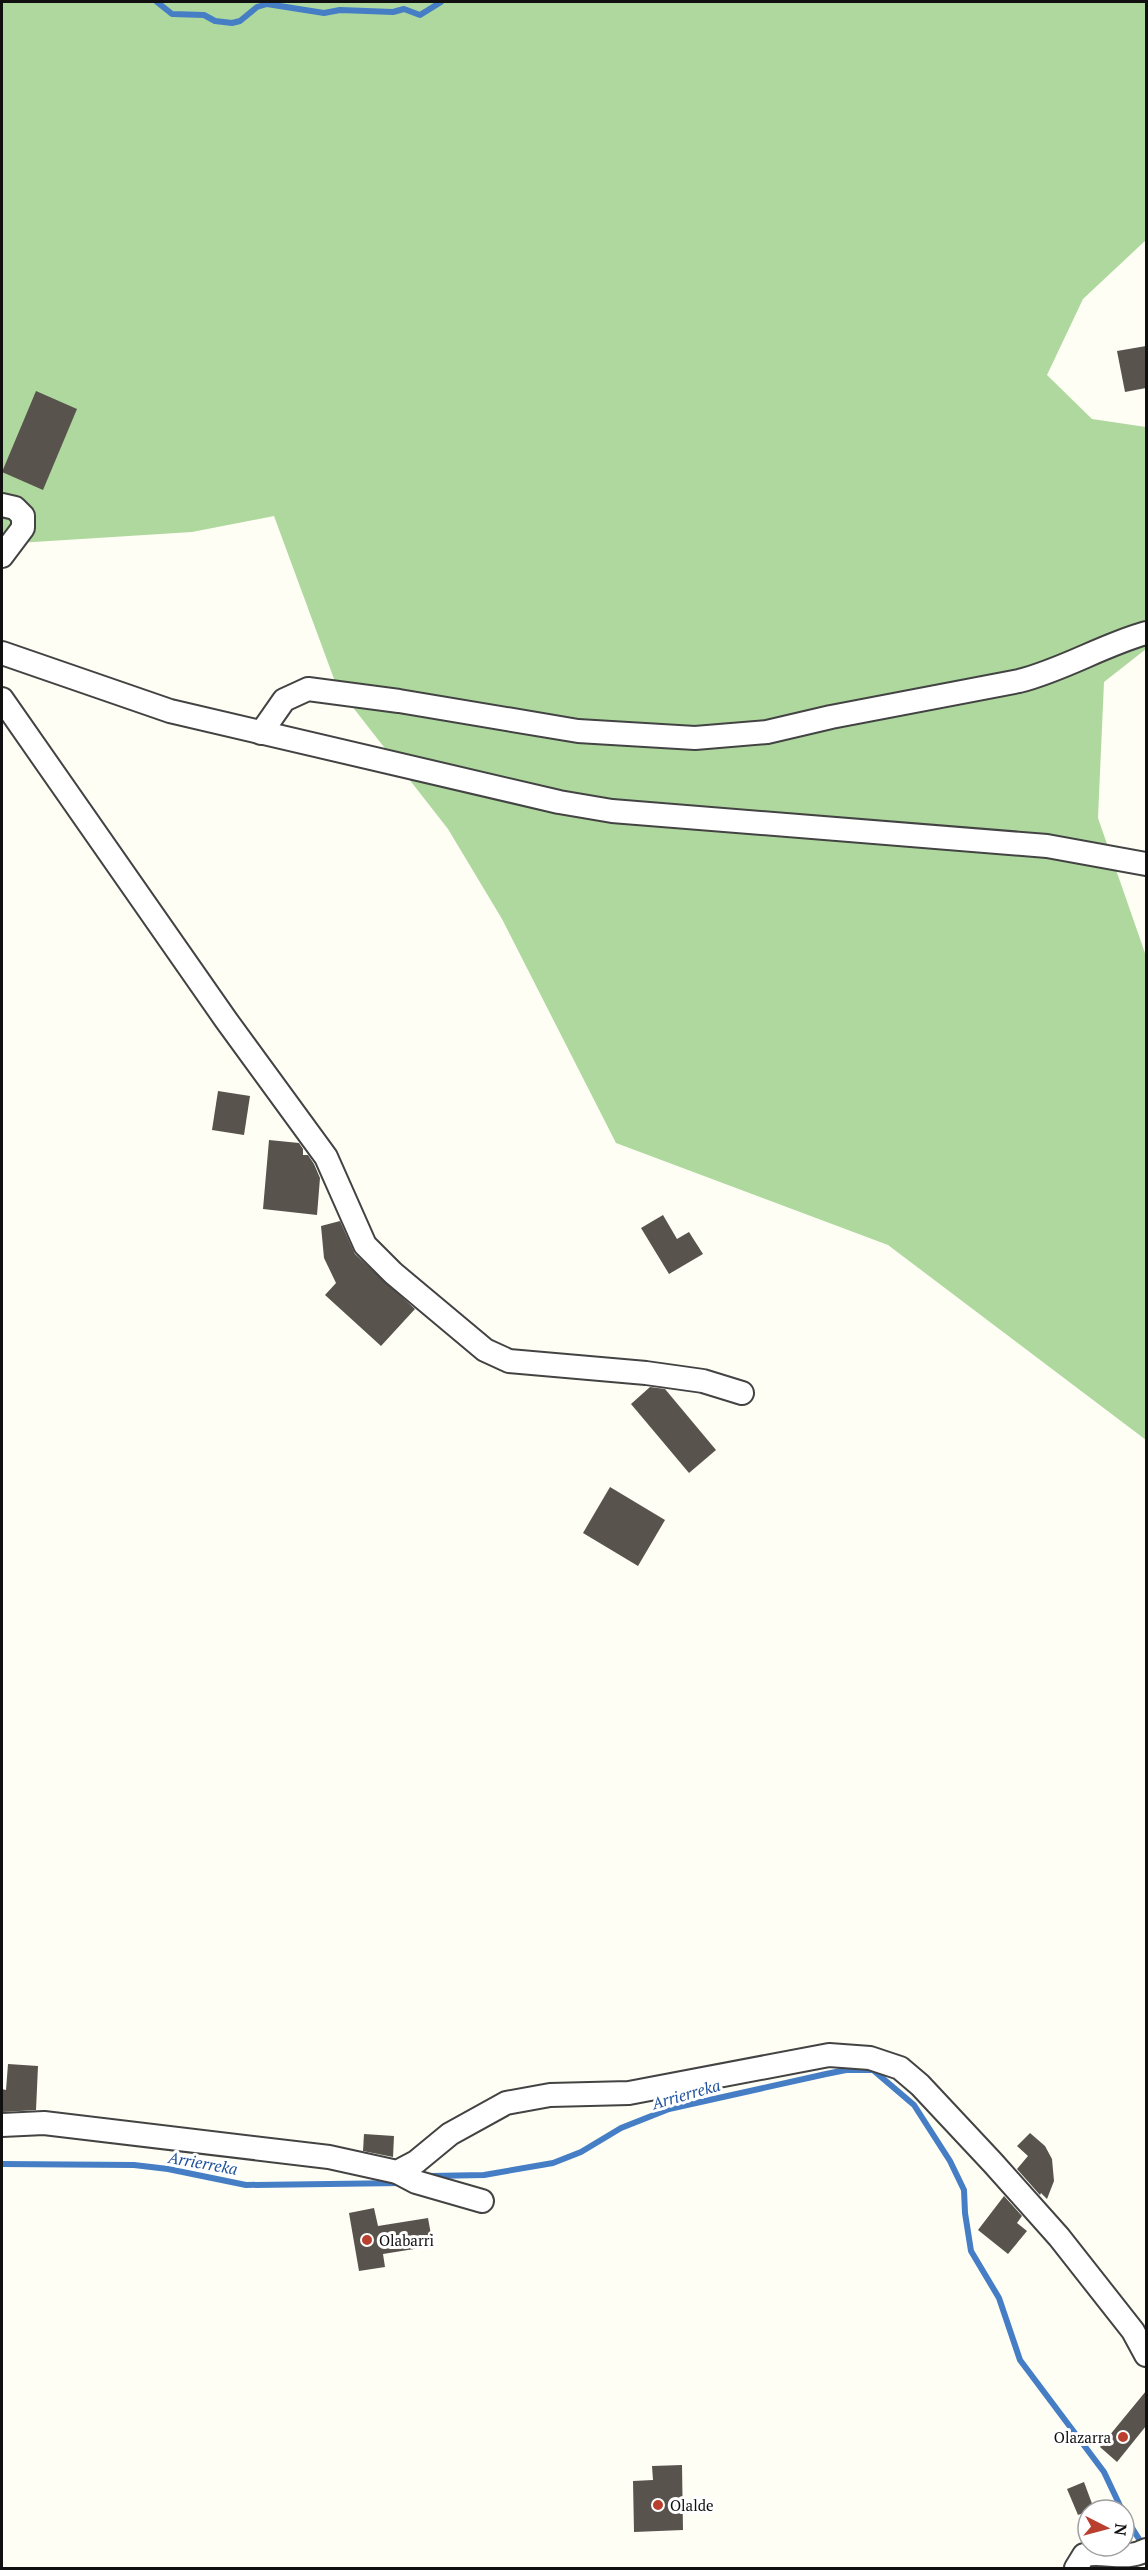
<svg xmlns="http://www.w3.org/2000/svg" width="1148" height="2570" viewBox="0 0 1148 2570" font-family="'PT Serif',serif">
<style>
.forest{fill:#afd89f}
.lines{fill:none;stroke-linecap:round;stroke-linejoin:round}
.stream{stroke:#467ec6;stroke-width:6}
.building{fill:#58534d}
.minor-casing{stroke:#434343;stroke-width:26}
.minor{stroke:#fff;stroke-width:22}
.poi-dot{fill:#b93f2f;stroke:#fff;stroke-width:2}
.labels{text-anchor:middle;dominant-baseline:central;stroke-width:6;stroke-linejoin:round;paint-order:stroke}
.poi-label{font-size:15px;fill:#101010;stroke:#fff;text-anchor:start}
.water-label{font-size:16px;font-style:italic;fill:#1f519c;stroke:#fff}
</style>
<rect width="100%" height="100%" fill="#fefef4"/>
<path class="forest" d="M2 2H1146V240L1083 299 1047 375 1092 419 1146 427V649L1104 682 1098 818 1146 956V1440L888 1245 616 1143 502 919 448 829 337 687 274 516 192 532 2 544Z"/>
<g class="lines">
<g class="stream">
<path d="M157 2 172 14 204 15 215 21 232 23 240 21 257 7 267 4 324 13 340 10 393 12 404 9 420 15 441 2"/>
<path d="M2 2164 134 2165 168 2169 246 2185 403 2183"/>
<path d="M430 2176 484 2175 553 2163 581 2152 621 2128 669 2109 826 2074 846 2070H873L914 2105 950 2161 964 2190 965 2213 971 2251 999 2298 1020 2360 1104 2472 1122 2510"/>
<path d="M1124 2515 1144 2547"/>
</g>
</g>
<g class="building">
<path d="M1146 346V388L1125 392 1117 351Z"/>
<path d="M36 391 77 409 43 490 2 472Z"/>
<path d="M218 1091 250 1096 244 1135 212 1130Z"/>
<path d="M269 1140 299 1143 303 1149V1155H308L314 1164 320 1178 317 1215 263 1209Z"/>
<path d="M663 1215 677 1239 689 1232 703 1254 669 1274 641 1228Z"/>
<path d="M340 1221 355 1254 415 1309 381 1346 325 1295 336 1283 324 1258 321 1226Z"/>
<path d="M650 1387 665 1389 716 1450 689 1473 631 1404Z"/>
<path d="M610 1487 665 1520 638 1566 583 1533Z"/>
<path d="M8 2064 38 2066 36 2110 2 2112V2089L6 2090Z"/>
<path d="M1030 2133 1045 2146 1052 2159 1054 2181 1047 2199 1041 2193 1040 2195 1017 2169 1028 2156 1017 2146Z"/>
<path d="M364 2134 394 2136 393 2157 363 2151Z"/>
<path d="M1004 2196 1022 2216 1017 2223 1027 2231 1008 2254 978 2230Z"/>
<path d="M374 2208 378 2226 428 2218 433 2246 383 2254 385 2267 359 2271 349 2213Z"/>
<path d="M1146 2391V2426L1117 2462 1100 2447Z"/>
<path d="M682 2465 683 2530 634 2532 633 2481 653 2480 652 2466Z"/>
<path d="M1084 2482 1094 2509 1078 2515 1067 2489Z"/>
</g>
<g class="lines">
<g class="minor-casing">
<g id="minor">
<path d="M2 505 15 508 23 516V528L2 556"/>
<path d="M2 653 170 711 559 802 612 811 1047 846 1146 864"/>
<path d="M2 699 226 1020 326 1157 365 1245 393 1273 485 1350 509 1361 646 1373 703 1381 742 1393"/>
<path d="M261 733 284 700 308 689 399 701 578 731 695 738 767 732 831 717 1019 681C1063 670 1103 645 1146 633"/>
<path d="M2 2125 44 2123 329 2157 397 2172 416 2162 450 2134 506 2103 550 2095 629 2093 829 2055 870 2058 900 2068 920 2085 993 2163 1059 2237 1133 2331 1146 2355"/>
<path d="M397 2172 416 2182 482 2201"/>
<path d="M1076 2568 1084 2555C1105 2551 1127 2561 1146 2550"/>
</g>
</g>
<use href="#minor" class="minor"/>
</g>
<g class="poi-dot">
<circle cx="367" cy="2240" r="6"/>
<circle cx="1123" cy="2437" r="6"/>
<circle cx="658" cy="2505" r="6"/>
</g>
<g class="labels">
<g class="poi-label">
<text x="379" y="2240">Olabarri</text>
<text x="1111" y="2437" text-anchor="end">Olazarra</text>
<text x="670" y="2505">Olalde</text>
</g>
<g class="water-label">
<text transform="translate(686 2094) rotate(-16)">Arrierreka</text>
<text transform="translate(203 2163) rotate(10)">Arrierreka</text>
</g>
</g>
<rect width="1148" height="2570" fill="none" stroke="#101010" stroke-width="6"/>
<g transform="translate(1106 2528) rotate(96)"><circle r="28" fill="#ffffff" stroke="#9f9f9f" stroke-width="1.5"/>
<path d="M0-4.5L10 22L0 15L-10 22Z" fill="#b93f2f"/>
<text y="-9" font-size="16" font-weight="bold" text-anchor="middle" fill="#101010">N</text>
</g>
</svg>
